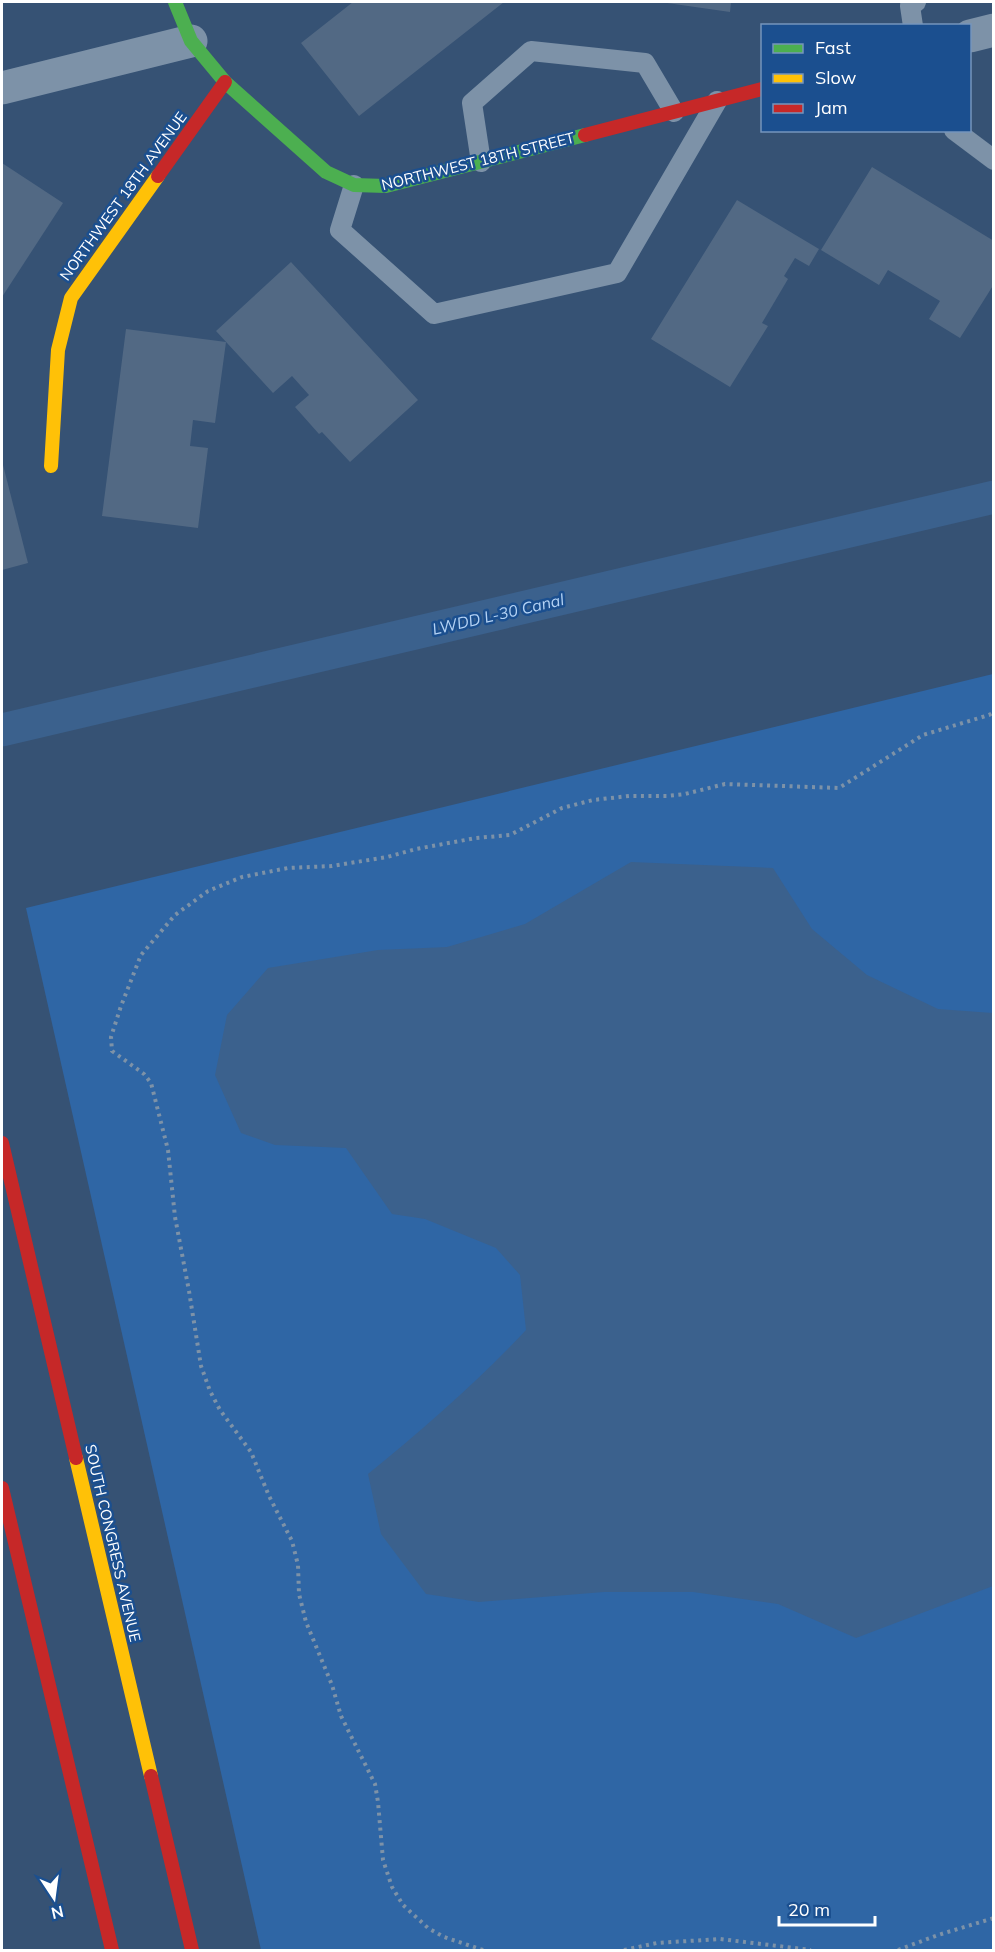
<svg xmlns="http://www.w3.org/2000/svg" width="995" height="1952" viewBox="0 0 995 1952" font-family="Mulish,sans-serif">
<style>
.green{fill:#2f66a5}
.water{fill:#3b618d}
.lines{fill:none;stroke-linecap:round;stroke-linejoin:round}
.canal{stroke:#3b618d;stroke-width:33}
.building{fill:#526984}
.path{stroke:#7d92a8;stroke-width:4;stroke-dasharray:3 4.5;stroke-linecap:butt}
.lane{stroke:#7d92a8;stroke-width:20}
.street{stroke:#7d92a8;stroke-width:33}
.fast{stroke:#4caf50;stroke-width:14}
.slow{stroke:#ffc107;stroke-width:14}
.jam{stroke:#c62828;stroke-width:14}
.labels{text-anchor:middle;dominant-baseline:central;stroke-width:5;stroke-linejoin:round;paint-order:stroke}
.street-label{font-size:15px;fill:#fff;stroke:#1b4f8f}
.water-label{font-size:16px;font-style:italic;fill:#b5d3f5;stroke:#1b4f8f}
</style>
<rect width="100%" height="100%" fill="#365274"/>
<path class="green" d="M993 674V1950H261L26 908Z"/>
<path class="water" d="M631 862 773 868 812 929 867 975 938 1009 993 1013V1586L856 1638 778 1604 693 1592H604L479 1602 426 1594 381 1534 368 1474C423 1429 477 1382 526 1330L520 1275 496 1248 425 1219 392 1214 346 1148 275 1145 241 1133 215 1075 227 1015 268 968 378 950 447 947 525 924Z"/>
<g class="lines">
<path class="canal" d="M2 730 994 497"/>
</g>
<g class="building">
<path d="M353 2H367L369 3 371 2H504L359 116 301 43Z"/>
<path d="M660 2H731L730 12Z"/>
<path d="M2 163 63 203 2 297Z"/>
<path d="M872 167 994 241V284L960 338 929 319 940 301 888 270 879 285 821 250Z"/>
<path d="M737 200 819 249 809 266 795 258 784 276 788 279 762 323 768 326 730 387 651 339Z"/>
<path d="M291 262 418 400 350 462 322 432 319 434 295 407 309 395 292 376 273 393 216 331Z"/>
<path d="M126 329 226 342 215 423 193 420 190 446 208 448 198 528 102 516Z"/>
<path d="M2 461 28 563 2 570Z"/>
</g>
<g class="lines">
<g class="path">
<path d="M483 1950 444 1937 428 1928 403 1905 392 1887 383 1860 378 1802 375 1784 341 1716 332 1685 306 1622 299 1594 298 1565 292 1541 269 1496 251 1452 220 1410 210 1391 201 1366 189 1291 175 1217 168 1150 151 1083 144 1074 112 1051 111 1037 121 1006 141 955 175 915 208 891 242 877 288 868 332 866 387 857 416 849 476 838 510 835 562 808 593 800 629 796H667L685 794 725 784 839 788 923 735 989 715 994 712"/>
<path d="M624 1950 657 1943 720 1939 811 1950"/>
<path d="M898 1950 938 1935 994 1918"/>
</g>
<g class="lane">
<path d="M913 26 910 6 916 2"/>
<path d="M954 130 994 160"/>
<path d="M481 162 472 103 531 51 645 63 674 112"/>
<path d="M354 185 340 230 434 314 617 273 717 101"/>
</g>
<g class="street">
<path d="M970 36 994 30"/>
<path d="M2 88 191 41"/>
</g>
<path class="fast" d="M175 2 191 41 225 82 326 172 354 185 386 186 585 135"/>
<g class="slow">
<path d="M51 466 58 350 71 298 158 176"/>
<path d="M76 1458 151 1776"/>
</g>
<g class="jam">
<path d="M585 135 762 89"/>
<path d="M158 176 225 82"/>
<path d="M2 1143 76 1458"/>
<path d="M2 1488 112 1950"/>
<path d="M151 1776 192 1950"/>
</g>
</g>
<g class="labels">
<g class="street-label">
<text transform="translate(478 161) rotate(-14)">NORTHWEST 18TH STREET</text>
<text transform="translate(123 196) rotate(-54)">NORTHWEST 18TH AVENUE</text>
<text transform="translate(113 1543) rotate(77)">SOUTH CONGRESS AVENUE</text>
</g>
<g class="water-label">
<text transform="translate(498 614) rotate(-13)">LWDD L-30 Canal</text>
</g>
</g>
<rect width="995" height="1952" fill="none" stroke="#ffffff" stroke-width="6"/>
<rect x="761" y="24" width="210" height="108" fill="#1b4f8f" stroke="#7695bc" stroke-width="1.5"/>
<rect x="773" y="44" width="30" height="9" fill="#4caf50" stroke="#7695bc" stroke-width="1.5"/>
<text x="815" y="54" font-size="18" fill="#ffffff">Fast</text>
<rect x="773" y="74" width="30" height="9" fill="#ffc107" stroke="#7695bc" stroke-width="1.5"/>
<text x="815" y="84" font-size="18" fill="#ffffff">Slow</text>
<rect x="773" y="104" width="30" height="9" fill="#c62828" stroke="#7695bc" stroke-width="1.5"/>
<text x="815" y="114" font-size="18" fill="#ffffff">Jam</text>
<g transform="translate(54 1898) rotate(167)" stroke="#1b4f8f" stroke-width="4.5" paint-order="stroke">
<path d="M0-4.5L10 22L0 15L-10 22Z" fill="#ffffff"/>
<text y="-9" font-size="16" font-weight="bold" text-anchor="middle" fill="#ffffff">N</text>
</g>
<path d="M779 1916v9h96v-9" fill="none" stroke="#ffffff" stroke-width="3"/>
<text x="788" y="1916" font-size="18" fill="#ffffff" stroke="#1b4f8f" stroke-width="4.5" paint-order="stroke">20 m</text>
</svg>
